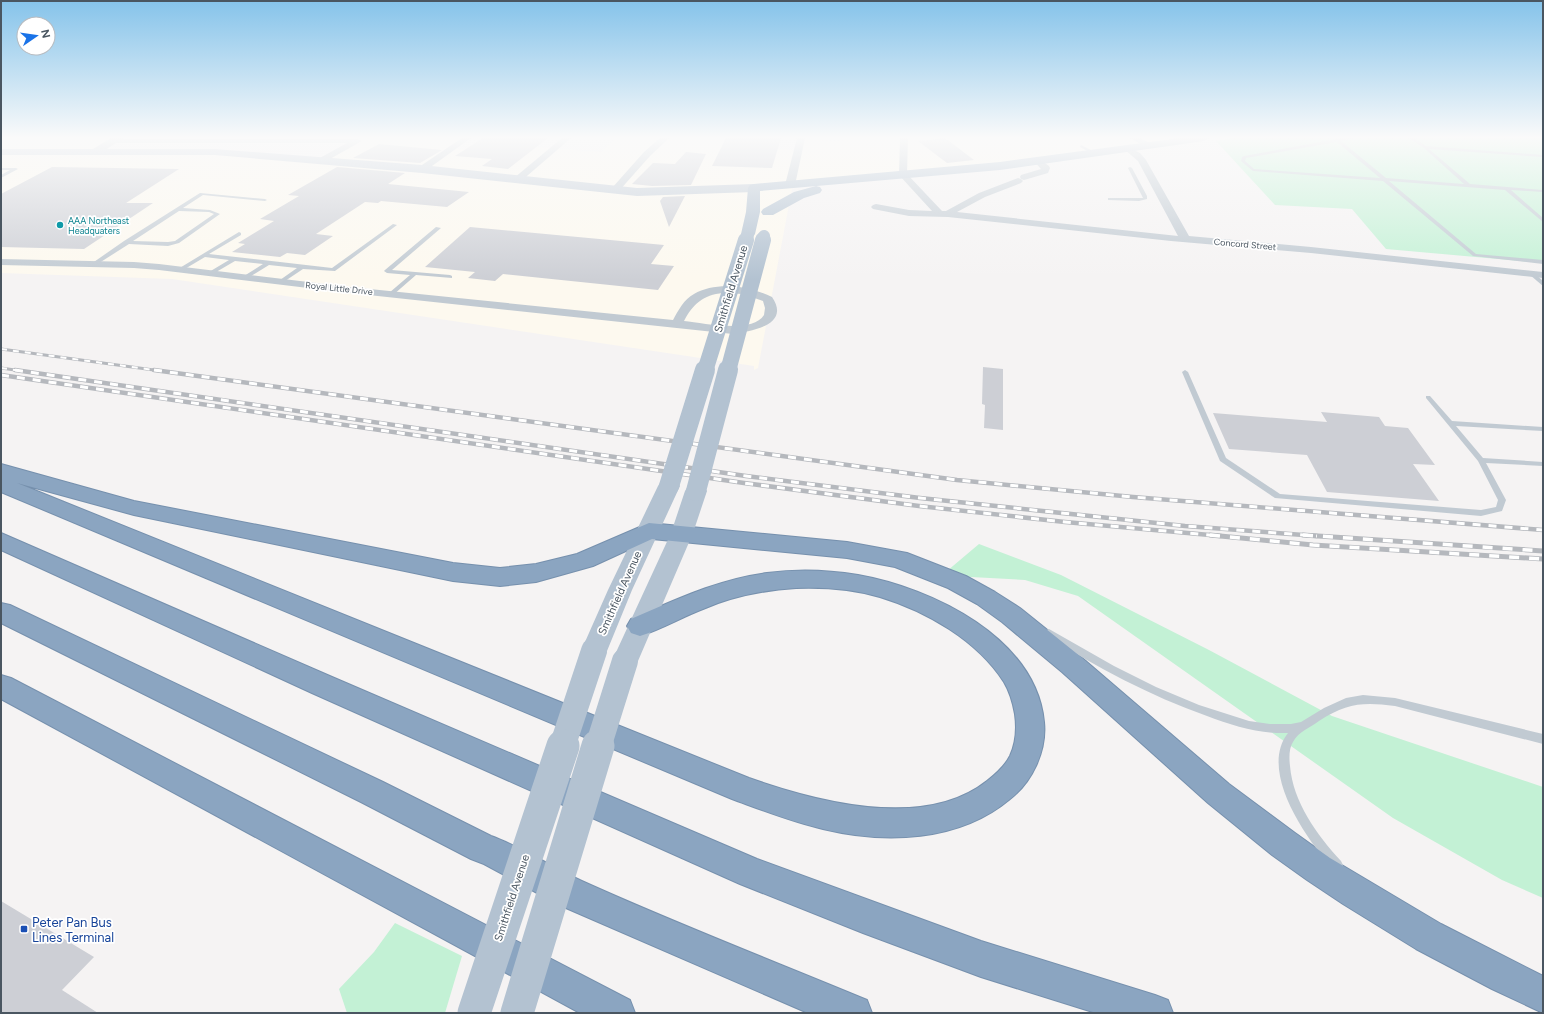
<svg xmlns="http://www.w3.org/2000/svg" width="1544" height="1014" viewBox="0 0 1544 1014" font-family="Figtree,sans-serif">
<style>
.commercial{fill:#fdf9ef}
.green{fill:#c3f1d5}
.building{fill:#cdcfd5}
.lines{fill:none;stroke-linecap:round;stroke-linejoin:round}
.motorway-casing{stroke:#7690ad;stroke-width:2}
.service{fill:#c1cad2;fill-rule:evenodd}
.minor{fill:#c1cad2;fill-rule:evenodd}
.tertiary{fill:#c1cad2;fill-rule:evenodd}
.secondary{fill:#c1cbd6;fill-rule:evenodd}
.primary{fill:#b3c2d1;fill-rule:evenodd}
.motorway{fill:#8ba5c1;fill-rule:evenodd}
.rail-far2-casing{stroke:#b5b8bd;stroke-width:3}
.rail-far1-casing{stroke:#b5b8bd;stroke-width:4.5}
.rail-casing{stroke:#b5b8bd;stroke-width:5}
.rail-far2{stroke:#fff;stroke-width:2;stroke-dasharray:6;stroke-linecap:butt}
.rail-far1{stroke:#fff;stroke-width:3;stroke-dasharray:8;stroke-linecap:butt}
.rail{stroke:#fff;stroke-width:3.5;stroke-dasharray:10;stroke-linecap:butt}
.primary-bridge-far4{stroke:#b3c2d1;stroke-width:12}
.primary-bridge-far3{stroke:#b3c2d1;stroke-width:16}
.primary-bridge-far2{stroke:#b3c2d1;stroke-width:20}
.primary-bridge-far1{stroke:#b3c2d1;stroke-width:26}
.primary-bridge{stroke:#b3c2d1;stroke-width:33}
.culture-dot{fill:#0f9aa8;stroke:#fff;stroke-width:1.5}
.transit-dot{fill:#1a4fb4;stroke:#fff;stroke-width:1.5}
.labels{text-anchor:middle;dominant-baseline:central;stroke-width:3.5;stroke-linejoin:round;paint-order:stroke}
.far-culture-label{font-size:9px;fill:#0d838f;stroke:#fff;text-anchor:start}
.far-street-label{font-size:9px;fill:#4a5661;stroke:#fff}
.street-label{font-size:11px;fill:#4a5661;stroke:#fff}
.near-transit-label{font-size:13px;fill:#164399;stroke:#fff;text-anchor:start}
</style>
<rect width="100%" height="100%" fill="#f5f3f3"/>
<path class="commercial" d="M1 138H119L98 150 184 151 320 161 360 138H468L453 149 514 153 522 146 601 152 616 138 731 139 728 148 794 150 800 139 838 141 859 138H1203L1167 141 1123 150 793 184 758 368 754 370V366L172 279 1 273Z"/>
<g class="green">
<path d="M1233 138H1543V263L1386 249 1352 209 1275 205 1216 141Z"/>
<path d="M979 544 1061 575 1209 650 1332 716 1543 787V898L1502 880 1393 818 1078 596 1025 580 952 576 947 571Z"/>
<path d="M395 923 462 956 445 1013H347L339 989 374 952Z"/>
</g>
<g class="building">
<path d="M483 138H548L508 169 482 166 492 159 455 156Z"/>
<path d="M726 138H781L772 168 712 166Z"/>
<path d="M945 138 974 160 947 163 918 141Z"/>
<path d="M379 144 442 150 420 163 353 158Z"/>
<path d="M686 152 706 154 691 185 652 186 632 184 653 163 675 164Z"/>
<path d="M52 167 179 169 126 203H153L84 249 1 247V194Z"/>
<path d="M337 167 405 173 388 184 469 192 447 207 381 201 378 203 365 202 316 234 333 236 305 255 287 253 280 257 232 252 245 244 238 243 274 221 260 219 299 196 288 195Z"/>
<path d="M685 196 669 227 660 201 663 197Z"/>
<path d="M470 227 664 245 651 264 674 266 658 290 503 274 495 281 468 278 475 272 425 267Z"/>
<path d="M983 367 1003 369V430L984 428 985 405 982 404Z"/>
<path d="M1321 412 1379 417 1385 426 1408 428 1435 465 1413 464 1439 501 1327 492 1307 455 1229 449 1213 413 1327 422Z"/>
<path d="M1 901 94 957 62 990 98 1013H1Z"/>
</g>
<g class="lines">
<g class="motorway-casing">
<g id="motorway">
<path d="M1 464 134 501 453 563 500 568 536 564 577 554 649 523 847 542 907 553 966 576 995 592 1020 608 1081 657 1229 784 1295 833 1330 858 1441 924 1543 976V1013L1492 989 1416 949 1343 904 1307 880 1272 855 1208 803 1062 672 1002 622 977 604 948 588 895 567 847 558 652 539 593 566 536 582 500 586 453 581 134 515 17 483 749 778C817 802 924 831 987 781 996 774 1005 766 1010 756 1016 743 1017 728 1015 714 1013 703 1010 692 1004 682 977 640 926 611 880 597 853 589 824 587 796 588 764 590 733 596 703 609 682 617 662 629 640 636L631 633 627 626 631 619C675 600 719 579 767 573 797 569 828 570 858 575 932 588 1036 638 1044 722 1047 751 1032 782 1010 799 959 842 885 844 823 829 792 822 762 810 732 799L1 492Z"/>
<path d="M1 533 332 677 757 859 981 941 1155 995 1168 1000 1173 1013H1096L981 977 863 933 740 884 312 693 1 550Z"/>
<path d="M1 603 10 605 383 782 491 836C524 848 553 868 584 882 677 924 773 961 867 1000L872 1013H808L559 905 484 864 471 859 361 802 1 623Z"/>
<path d="M1 675 11 678 630 1000 635 1013H580L1 699Z"/>
</g>
</g>
<g class="service">
<path d="M1354 138 1341 141 1386 178 1464 184 1424 148 1409 138H1414L1426 146 1543 155V157L1429 149 1470 184 1543 190V192L1511 190 1543 218V222L1505 190 1389 181 1476 254 1543 260V264L1473 256 1383 181 1253 171 1241 161 1242 157 1244 156 1337 139ZM1337 142 1380 178 1254 169 1245 161 1246 158Z"/>
<path d="M1081 145 1097 153 1098 154 1095 155 1080 147Z"/>
<path d="M1130 167 1132 168 1147 196V199L1139 201 1108 200V198H1143L1128 168Z"/>
<path d="M1 168H16L18 169 1 178V175L10 170H1Z"/>
<path d="M200 193 265 199 267 200 265 201 203 195 183 208 210 210 220 214 179 243 168 246 129 244 96 265 91 264 124 241ZM179 211 209 212 214 214 175 241 168 242 133 241Z"/>
<path d="M393 224 397 225 335 271 303 269 282 283 279 281 280 280 297 268 269 265 246 279 243 277 244 276 263 264 235 261 211 275 209 274V272L229 260 205 257 183 270 178 269 239 232 241 233V235L209 254 332 268Z"/>
<path d="M436 227 441 228 392 270 450 275 452 276V278L416 275 393 295H389V293L410 275 387 273 384 271 385 270Z"/>
<path d="M1530 273H1534L1543 281V286L1530 275Z"/>
<path d="M1185 370 1188 372 1226 458 1280 494 1481 510 1496 507 1498 500 1478 461 1426 398V396H1430L1452 421 1543 427V431L1456 426 1483 458 1543 462V466L1486 463 1506 500 1502 511 1481 516 1275 498 1220 461 1182 372Z"/>
<path d="M1049 629 1114 666 1156 687 1199 705 1249 721 1270 724H1291L1301 722 1324 708 1346 698 1363 695 1395 698 1543 734V744L1395 706C1363 702 1347 703 1319 721 1311 727 1298 732 1293 742 1289 748 1289 758 1290 766 1293 802 1317 835 1341 861L1343 865 1341 869 1337 871 1333 869C1307 840 1258 771 1288 733 1260 734 1233 726 1207 716 1150 696 1097 667 1046 636L1044 633 1046 630Z"/>
</g>
<g class="minor">
<path d="M462 138H471L425 171H419L418 169 419 167Z"/>
<path d="M562 138H571L520 182H514L513 180 514 178Z"/>
<path d="M660 138H669L650 156 618 192H612L610 190 612 188 644 152Z"/>
<path d="M797 138H805L795 185 790 188 785 185Z"/>
<path d="M900 138H908L907 174 942 211H946L979 193 1018 178 1021 179 1023 181 1021 183 985 197 957 212 1178 236 1138 161 1124 149 1128 147 1140 153 1146 160 1189 236 1311 247 1543 272V278L1311 253 1171 241 948 217 909 216 873 209 871 207 873 205 876 204 909 210 932 211 899 175Z"/>
<path d="M1129 138H1140L1156 146 1152 148H1149Z"/>
<path d="M110 139H358L362 141 321 164 317 161 318 159 347 143H113L109 141Z"/>
<path d="M1038 158 1049 166 1050 168 1048 173 1024 180 1021 179 1020 177 1021 175 1041 169 1034 161Z"/>
<path d="M1 259 134 262 159 264 350 287 673 320C678 311 684 299 694 294 716 281 750 286 772 297 791 325 752 331 733 334L350 293 159 270 134 268 1 265ZM723 293 743 294 763 301 765 308 764 315C752 334 704 323 684 321 693 304 703 295 723 293Z"/>
</g>
<path class="tertiary" d="M111 138H123L101 153H93L92 151 93 149Z"/>
<path class="secondary" d="M1 149H215L422 165 637 188 754 184 758 185 760 188 758 191 754 192 637 196 422 173 215 155H1Z"/>
<g class="primary">
<path d="M1180 138H1210L1204 141 1000 170 760 191V212L755 234 753 237 748 238 743 237 741 234 746 212 748 188 750 185 754 184 1000 162Z"/>
<path d="M816 186 820 187 822 190 820 193 804 198 773 215H763L761 212 763 209 794 192Z"/>
<path d="M669 479 677 481 680 486 632 590 607 651 603 658 594 661 585 658 581 651 608 590 658 486 661 481Z"/>
<path d="M696 484 704 486 707 491 693 533 638 661 634 668 625 672 616 668 612 661 671 533 685 491 688 486Z"/>
</g>
<use href="#motorway" class="motorway"/>
<g class="rail-far2-casing">
<g id="rail-far2">
<path d="M1 349 161 371"/>
<path d="M1 368 22 371"/>
</g>
</g>
<g class="rail-far1-casing">
<g id="rail-far1">
<path d="M15 370 746 476 920 498 1185 526 1317 536"/>
<path d="M154 370 957 480 1133 497 1543 530"/>
<path d="M1 375 744 483 919 506 1065 522 1221 536"/>
</g>
</g>
<g class="rail-casing">
<g id="rail">
<path d="M1210 535 1313 545 1543 559"/>
<path d="M1303 535 1543 551"/>
</g>
</g>
<use href="#rail-far2" class="rail-far2"/>
<use href="#rail-far1" class="rail-far1"/>
<use href="#rail" class="rail"/>
<g class="primary-bridge-far4">
<path d="M746 241 748 234"/>
<path d="M763 241 764 236"/>
</g>
<g class="primary-bridge-far3">
<path d="M705 371 746 240"/>
<path d="M728 371 763 240"/>
</g>
<g class="primary-bridge-far2">
<path d="M669 486 705 370"/>
<path d="M696 491 728 370"/>
</g>
<g class="primary-bridge-far1">
<path d="M562 747 594 651"/>
<path d="M598 747 625 661"/>
</g>
<g class="primary-bridge">
<path d="M474 1013 563 746"/>
<path d="M517 1013 598 746"/>
</g>
</g>
<linearGradient id="sky" x2="0" y2="1"><stop stop-color="#85c3ea"/><stop offset="0.49" stop-color="#fafafa"/><stop offset="1" stop-color="#fafafa" stop-opacity="0"/></linearGradient>
<rect width="1544" height="280" fill="url(#sky)"/>
<circle class="culture-dot" cx="60" cy="225" r="4"/>
<rect class="transit-dot" x="20" y="925" width="8" height="8" rx="2"/>
<g class="labels">
<g class="far-culture-label">
<text x="68" y="220">AAA Northeast<tspan x="68" dy="10">Headquaters</tspan></text>
</g>
<g class="far-street-label">
<text transform="translate(1245 244) rotate(5)">Concord Street</text>
<text transform="translate(339 288) rotate(6)">Royal Little Drive</text>
</g>
<g class="street-label">
<text transform="translate(731 289) rotate(-73)">Smithfield Avenue</text>
<text transform="translate(620 593) rotate(-66)">Smithfield Avenue</text>
<text transform="translate(512 898) rotate(-72)">Smithfield Avenue</text>
</g>
<g class="near-transit-label">
<text x="32" y="922">Peter Pan Bus<tspan x="32" dy="15">Lines Terminal</tspan></text>
</g>
</g>
<rect width="1544" height="1014" fill="none" stroke="#4a5661" stroke-width="4"/>
<g transform="translate(36 36) rotate(77)"><circle r="19" fill="#ffffff" stroke="#b7bbc0"/>
<path d="M0-3L7 15L0 10L-7 15Z" fill="#1a73e8"/>
<text y="-6" font-size="11" font-weight="bold" text-anchor="middle" fill="#4a5661">N</text>
</g>
</svg>
